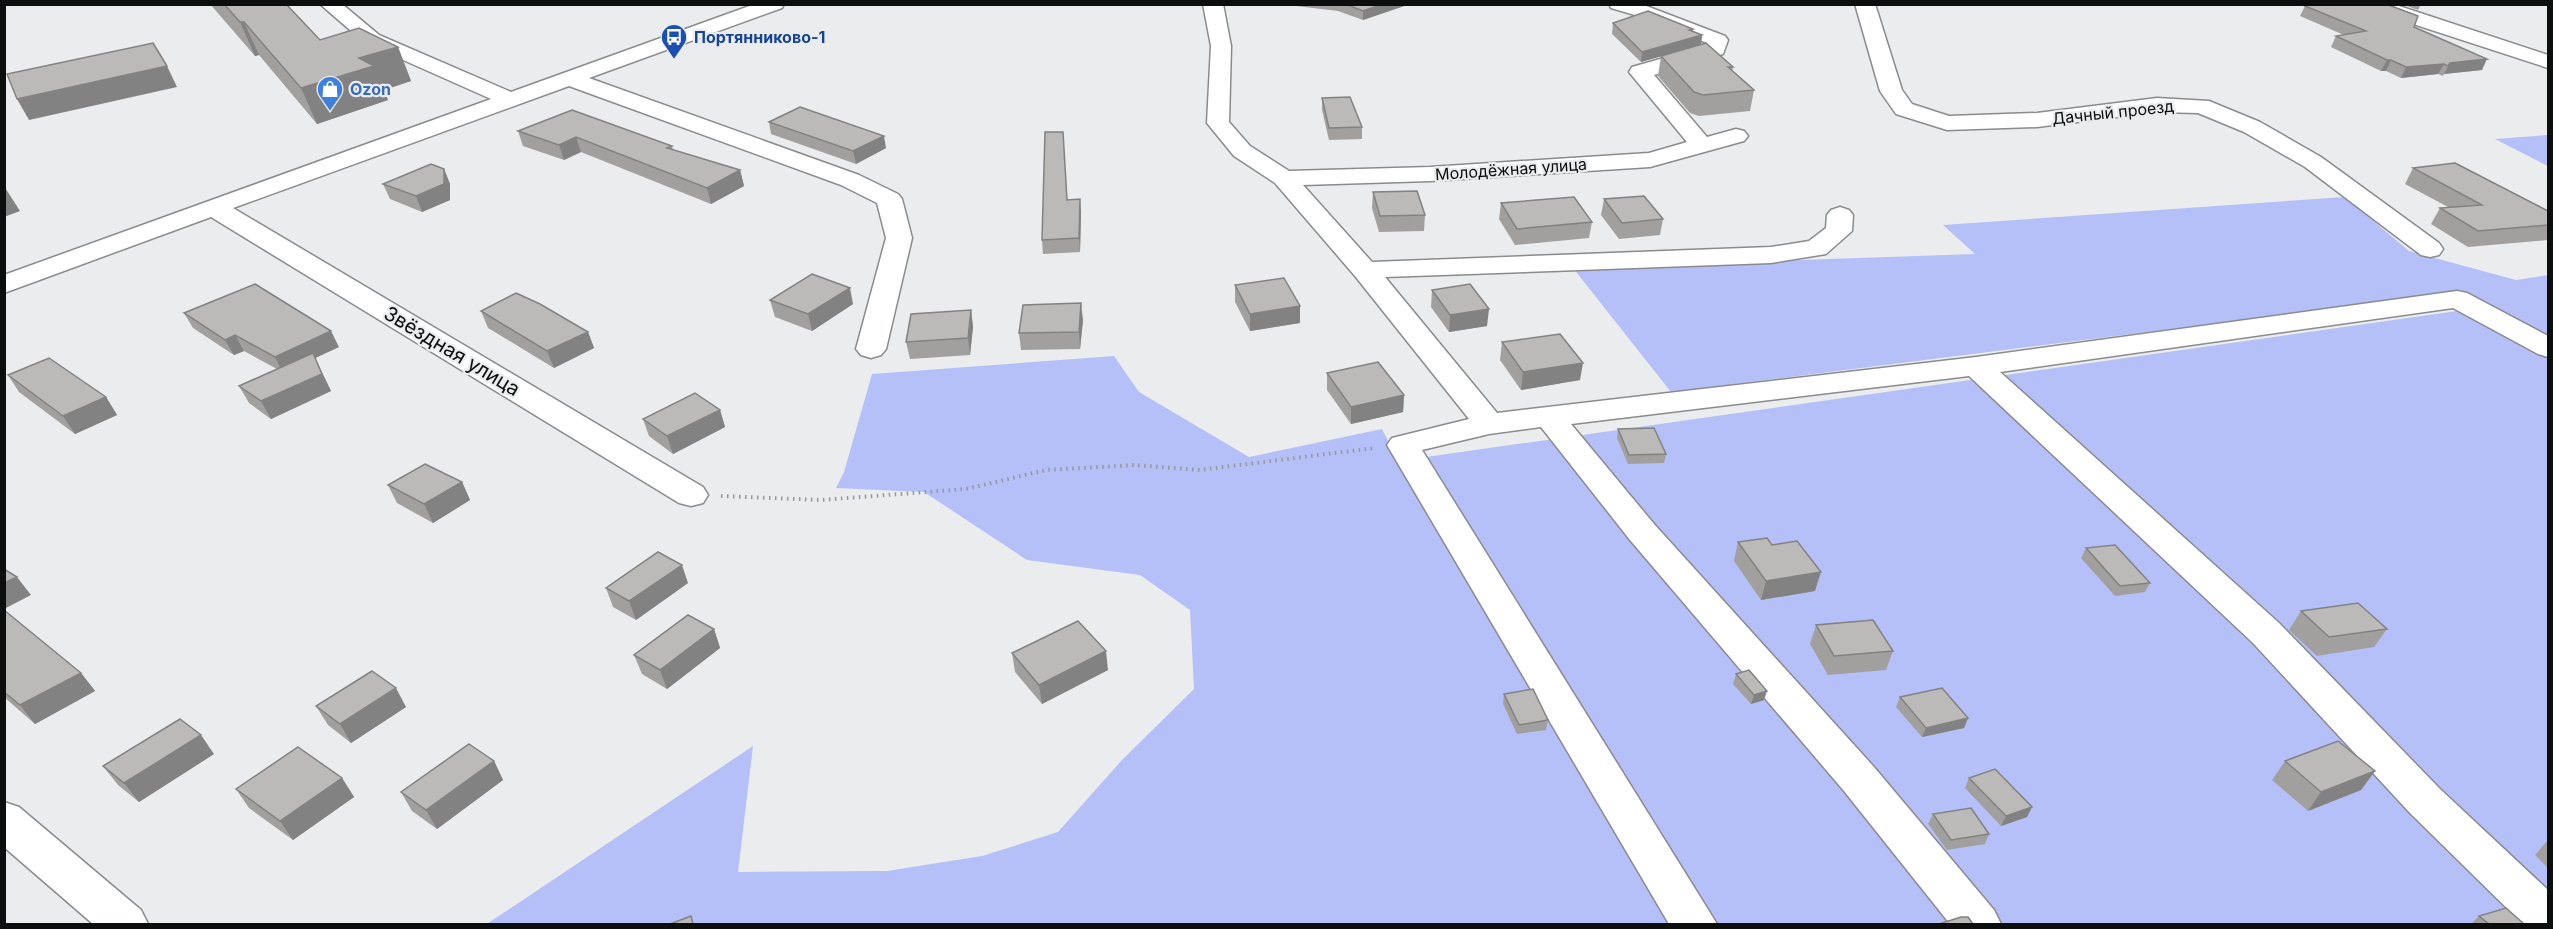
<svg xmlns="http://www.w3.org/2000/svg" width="2553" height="929" viewBox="0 0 2553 929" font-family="Inter,sans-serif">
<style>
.green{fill:#b5c0f9}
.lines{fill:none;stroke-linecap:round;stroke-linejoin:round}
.minor-casing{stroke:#8a8b8c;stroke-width:3}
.path{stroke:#979899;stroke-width:4;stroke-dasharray:1.5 4.5;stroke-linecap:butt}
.minor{fill:#fff;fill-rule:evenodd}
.wall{fill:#a1a09f}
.shaded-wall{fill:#838282}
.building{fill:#bbbab9;stroke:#838282;stroke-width:1.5}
.labels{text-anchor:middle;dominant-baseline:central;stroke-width:4.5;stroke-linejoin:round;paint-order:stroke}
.far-transit-label{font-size:16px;font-weight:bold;fill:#164399;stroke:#ebeced;text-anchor:start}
.far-shop-label{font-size:16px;font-weight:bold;fill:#366cbe;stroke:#ebeced;text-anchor:start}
.far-street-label{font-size:16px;fill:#0c0d0d;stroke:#ebeced}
.street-label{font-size:20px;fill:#0c0d0d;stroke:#ebeced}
</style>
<rect width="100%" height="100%" fill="#ebeced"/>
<g class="green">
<path d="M2548 135V166L2495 139Z"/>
<path d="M2345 197 2409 251 2516 280 2548 275V924H487L753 746 738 872 887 871 982 856 1058 832 1122 760 1194 689 1190 610 1140 575 1027 560 924 492 836 488 844 472 872 374 1114 356 1139 392 1249 457 1382 429 1398 461 2478 308 2442 295 1671 392 1573 268 1975 254 1943 225Z"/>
</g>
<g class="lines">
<g class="minor-casing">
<g id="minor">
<path d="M320 4H342L379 35 511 92 755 4H784L782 8 589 78 859 175 898 194 902 199 912 238 886 349 881 355 871 358 861 355 856 349 886 238 877 203 841 185 569 86 233 208 703 487 708 495 703 503 691 506 679 503 211 217 4 293V275L491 99 365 43Z"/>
<path d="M1203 4H1223L1231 46 1229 122 1250 146 1289 171 1430 167 1649 153 1687 142 1629 72 1632 67 1706 46 1707 43 1645 18 1611 8 1609 4H1641L1725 36 1728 40 1723 54 1654 75 1707 137 1736 129 1744 131 1748 136 1744 141 1650 167 1430 181 1303 185 1372 262 1771 247 1809 241 1826 228 1827 215 1831 210 1840 207 1849 210 1853 215 1852 231 1826 254 1771 263 1385 277 1497 413 1976 357 2457 291 2467 293 2548 336V357L2538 354 2453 308 2000 372 2279 623 2440 789 2548 890V924H2523L2410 813 2253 643 1969 376 1571 424 1654 524 1874 767 1994 910 2001 924H1950L1844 791 1630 540 1541 427 1489 434 1422 450 1717 924H1669L1387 445 1392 438 1469 419 1355 276 1275 183 1234 156 1207 123 1211 46Z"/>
<path d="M1855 4H1875L1902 90 1912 104 1949 116 2037 113 2157 98 2209 101 2260 122 2321 157 2439 243 2443 249 2439 255 2430 257 2421 255 2305 167 2244 132 2198 113 2157 112 2037 127 1947 130 1896 114 1880 91Z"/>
<path d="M2362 4H2393L2548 55V68L2364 8Z"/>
<path d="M4 802 19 807 141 910 148 924H93L4 847Z"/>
</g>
</g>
<path class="path" d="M721 496 821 500 966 489 1046 470 1134 465 1200 470 1375 448"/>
<use href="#minor" class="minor"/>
</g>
<g class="wall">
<path d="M210 4H286L320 40 398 47 411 81 384 90 388 100 317 124 259 55 255 56Z"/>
<path d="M1279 4H1410L1363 20 1338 11Z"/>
<path d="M2402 4H2421L2418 10Z"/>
<path d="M2305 6 2414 27 2482 70 2444 74 2443 76 2438 74 2401 78 2386 71H2381L2331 47 2336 36 2344 35 2300 16Z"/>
<path d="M1613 23 1693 29V31L1702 35 1701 44 1733 67 1732 71 1754 90 1750 111 1699 116 1690 113 1658 76 1661 56 1641 62 1612 34Z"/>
<path d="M1322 98 1362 127V139L1329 140 1322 110Z"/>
<path d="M769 122 886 148 856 164 771 134Z"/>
<path d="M518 131 672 146 673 150 740 170 744 186 711 204 581 152 564 160 523 146Z"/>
<path d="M2413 168 2548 211V240L2468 247 2431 224 2440 208 2448 207 2405 184Z"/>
<path d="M444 169 450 184V200L422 212 390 199 383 184Z"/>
<path d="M1373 192 1425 215 1424 231 1379 232 1372 208Z"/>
<path d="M1604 199 1663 219 1660 235 1619 239 1601 215Z"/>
<path d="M1067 200 1081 212 1080 252 1043 254 1042 240Z"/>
<path d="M1501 203 1592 222 1589 238 1515 245 1499 219Z"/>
<path d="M1235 285 1300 306V323L1250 331 1235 302Z"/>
<path d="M1432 290 1487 326 1449 332 1431 307Z"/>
<path d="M770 300 853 304 812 331 775 317Z"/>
<path d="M971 310 973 327 970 355 910 359 906 342Z"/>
<path d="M481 311 588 332 594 348 554 368 488 328Z"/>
<path d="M184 313 339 347 315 358 331 391 271 419 249 403 239 386 277 369 244 351 234 355 193 328Z"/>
<path d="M1083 320 1080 349 1021 350 1019 333Z"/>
<path d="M1502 342 1580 380 1521 390 1500 360Z"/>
<path d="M1327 373 1404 395 1403 412 1351 424 1327 390Z"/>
<path d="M8 375 106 397 117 415 75 434 19 392Z"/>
<path d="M720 410 725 427 673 454 649 436 643 419Z"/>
<path d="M1618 429 1666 454 1664 463 1628 464 1617 438Z"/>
<path d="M462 482 470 500 433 523 397 503 388 485Z"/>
<path d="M1738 542 1772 545 1815 591 1761 600 1734 561Z"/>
<path d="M2086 548 2150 583 2145 592 2115 596 2081 558Z"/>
<path d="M688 583 636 620 613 607 606 588Z"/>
<path d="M4 610 81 673 95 691 35 724 4 697Z"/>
<path d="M2301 611 2387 629 2374 647 2317 656 2289 630Z"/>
<path d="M1816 625 1893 651 1886 670 1828 675 1810 644Z"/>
<path d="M714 629 720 648 667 689 642 674 634 655Z"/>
<path d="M1012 653 1108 670 1042 704 1015 672Z"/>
<path d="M1736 674 1764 700 1751 704 1733 684Z"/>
<path d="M1504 694 1548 720 1546 730 1517 734 1503 704Z"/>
<path d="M1900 697 1968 718 1964 728 1922 737 1896 707Z"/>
<path d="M316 706 406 707 351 743 328 725Z"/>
<path d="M214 754 139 802 118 785 103 766Z"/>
<path d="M494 761 503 780 437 829 412 811 401 792Z"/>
<path d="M2285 761 2375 771 2361 790 2308 811 2272 780Z"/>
<path d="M342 778 354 797 293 840 249 808 236 789Z"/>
<path d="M1969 778 2032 807 2027 817 2001 826 1965 788Z"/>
<path d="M1933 814 1989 834 1985 844 1947 850 1928 824Z"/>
<path d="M2548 840V868L2535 855Z"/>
<path d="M2479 916 2524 924H2471Z"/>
</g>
<g class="shaded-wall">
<path d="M1383 4H1410L1363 20V11Z"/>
<path d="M240 22H244L259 55 255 56Z"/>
<path d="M1693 29 1692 38 1702 35 1701 45 1641 62 1642 52Z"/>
<path d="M398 47 411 81 384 90 388 100 317 124 301 88 359 58Z"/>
<path d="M2487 59 2482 70 2444 74 2450 63Z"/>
<path d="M2387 60H2391L2386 71H2381Z"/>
<path d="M2444 64 2438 74 2401 78 2406 67Z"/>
<path d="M167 66 177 87 29 120 17 99Z"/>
<path d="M884 136 886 148 856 164 853 151Z"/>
<path d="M576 137 581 152 564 160 559 145Z"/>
<path d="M444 169 450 184V200L422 212 416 196Z"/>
<path d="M740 170 744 186 711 204 707 188Z"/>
<path d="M4 186 20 211 4 217Z"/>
<path d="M1080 199 1081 212 1080 252 1079 238Z"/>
<path d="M850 288 853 304 812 331 808 314Z"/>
<path d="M1081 303 1083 320 1080 349 1079 332Z"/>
<path d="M1300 306V323L1250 331V314Z"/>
<path d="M1489 309 1487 326 1449 332 1450 315Z"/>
<path d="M971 310 973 327 970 355 968 338Z"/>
<path d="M331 331 339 347 315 358 331 391 271 419 261 401 283 373 275 357Z"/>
<path d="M588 332 594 348 554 368 547 351Z"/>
<path d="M235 335 244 351 234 355 225 340Z"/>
<path d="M1583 363 1580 380 1521 390 1523 372Z"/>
<path d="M1404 395 1403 412 1351 424V407Z"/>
<path d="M106 397 117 415 75 434 63 416Z"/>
<path d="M720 410 725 427 673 454 667 436Z"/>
<path d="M462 482 470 500 433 523 424 504Z"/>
<path d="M682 565 688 583 636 620 629 601Z"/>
<path d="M1821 572 1815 591 1761 600 1766 581Z"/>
<path d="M17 577 31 595 4 609V583Z"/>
<path d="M714 629 720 648 667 689 660 670Z"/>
<path d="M1106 651 1108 670 1042 704 1039 685Z"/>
<path d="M81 673 95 691 35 724 20 705Z"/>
<path d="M396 688 406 707 351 743 340 724Z"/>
<path d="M1767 691 1764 700 1751 704 1754 695Z"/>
<path d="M1968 718 1964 728 1922 737 1926 728Z"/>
<path d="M201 735 214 754 139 802 124 783Z"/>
<path d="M494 761 503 780 437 829 426 810Z"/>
<path d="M2375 771 2361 790 2308 811 2321 792Z"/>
<path d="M342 778 354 797 293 840 280 821Z"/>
<path d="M2032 807 2027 817 2001 826 2006 816Z"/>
</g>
<g class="building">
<path d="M224 4H286L320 40 359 28 398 47 359 58 374 66 301 88 244 22H240Z"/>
<path d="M1345 4H1383L1363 11Z"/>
<path d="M2315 4H2386L2418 16 2414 27 2487 59 2450 63 2448 66 2444 64 2406 67 2391 60H2387L2336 36 2366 31 2305 6Z"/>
<path d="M1648 11 1693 29 1689 30 1702 35 1642 52 1613 23Z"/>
<path d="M153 43 167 66 17 99 7 74Z"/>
<path d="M1706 43 1733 67H1728L1754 90 1703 95 1694 92 1661 56Z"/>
<path d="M1350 97 1362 127 1329 128 1322 98Z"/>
<path d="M800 107 884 136 853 151 769 122Z"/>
<path d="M572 110 672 146 667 148 740 170 707 188 576 137 559 145 518 131Z"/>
<path d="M1045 132H1063L1067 200 1080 199 1079 238 1042 240Z"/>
<path d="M2455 163 2548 211V225L2478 231 2440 208 2482 205 2413 168Z"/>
<path d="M431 164 444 169V184L416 196 383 184Z"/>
<path d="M1417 191 1425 215 1380 216 1373 192Z"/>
<path d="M1644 196 1663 219 1622 223 1604 199Z"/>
<path d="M1574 197 1592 222 1517 229 1501 203Z"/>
<path d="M812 274 850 288 808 314 770 300Z"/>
<path d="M1284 278 1300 306 1250 314 1235 285Z"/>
<path d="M255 284 331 331 275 357 235 335 225 340 184 313Z"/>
<path d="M1470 284 1489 309 1450 315 1432 290Z"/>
<path d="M516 293 540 304 588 332 547 351 481 311Z"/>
<path d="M1081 303 1079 332 1019 333 1023 305Z"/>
<path d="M971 310 968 338 906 342 911 314Z"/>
<path d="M1560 334 1583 363 1523 372 1502 342Z"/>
<path d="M313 353 322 374 261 401 239 386Z"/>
<path d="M49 358 106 397 63 416 8 375Z"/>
<path d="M1378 362 1404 395 1351 407 1327 373Z"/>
<path d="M695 393 720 410 667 436 643 419Z"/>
<path d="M1654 428 1666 454 1629 455 1618 429Z"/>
<path d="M425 464 462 482 424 504 388 485Z"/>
<path d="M1767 538 1772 545 1797 541 1821 572 1766 581 1738 542Z"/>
<path d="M2115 545 2150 583 2120 586 2086 548Z"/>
<path d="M658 552 682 565 629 601 606 588Z"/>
<path d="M4 569 17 577 4 583Z"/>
<path d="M2358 603 2387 629 2329 637 2301 611Z"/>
<path d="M4 610 81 673 20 705 4 692Z"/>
<path d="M688 615 714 629 660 670 634 655Z"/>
<path d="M1873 620 1893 651 1834 656 1816 625Z"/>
<path d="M1078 621 1106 651 1039 685 1012 653Z"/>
<path d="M1749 670 1767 691 1754 695 1736 674Z"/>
<path d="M372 671 396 688 340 724 316 706Z"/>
<path d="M1942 688 1968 718 1926 728 1900 697Z"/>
<path d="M1533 689 1548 720 1519 725 1504 694Z"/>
<path d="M180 719 201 735 124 783 103 766Z"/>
<path d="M2338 741 2375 771 2321 792 2285 761Z"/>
<path d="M469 744 494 761 426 810 401 792Z"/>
<path d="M298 747 342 778 280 821 236 789Z"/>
<path d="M1995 769 2032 807 2006 816 1969 778Z"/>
<path d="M1971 808 1989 834 1951 840 1933 814Z"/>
<path d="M2506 908 2524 924H2489L2479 916Z"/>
<path d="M691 916 693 924H670Z"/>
<path d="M1961 917H1968L1973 924H1939Z"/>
</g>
<defs>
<g id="bus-pin" transform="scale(1.35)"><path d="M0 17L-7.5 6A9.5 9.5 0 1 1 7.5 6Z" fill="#1a4fb4" stroke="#ebeced"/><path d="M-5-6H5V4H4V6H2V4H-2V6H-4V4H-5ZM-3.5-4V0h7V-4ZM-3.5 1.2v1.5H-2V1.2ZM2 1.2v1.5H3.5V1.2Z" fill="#fff"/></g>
<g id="shop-pin" transform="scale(1.35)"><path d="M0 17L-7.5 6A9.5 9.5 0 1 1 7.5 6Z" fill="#3f7fe0" stroke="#ebeced"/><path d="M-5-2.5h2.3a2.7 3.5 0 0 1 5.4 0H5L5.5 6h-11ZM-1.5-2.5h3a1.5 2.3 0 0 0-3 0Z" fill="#fff"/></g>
</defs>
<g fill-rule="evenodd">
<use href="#bus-pin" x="674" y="37"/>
<use href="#shop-pin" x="330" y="89"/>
</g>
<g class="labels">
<g class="far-transit-label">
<text x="694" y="37">Портянниково-1</text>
</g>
<g class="far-shop-label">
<text x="350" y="89">Ozon</text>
</g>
<g class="far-street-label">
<text transform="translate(2113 112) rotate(-6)">Дачный проезд</text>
<text transform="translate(1511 169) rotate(-4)">Молодёжная улица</text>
</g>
<g class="street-label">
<text transform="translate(452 351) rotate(31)">Звёздная улица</text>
</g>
</g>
<rect width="2553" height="929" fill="none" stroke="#0c0d0d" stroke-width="12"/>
</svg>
